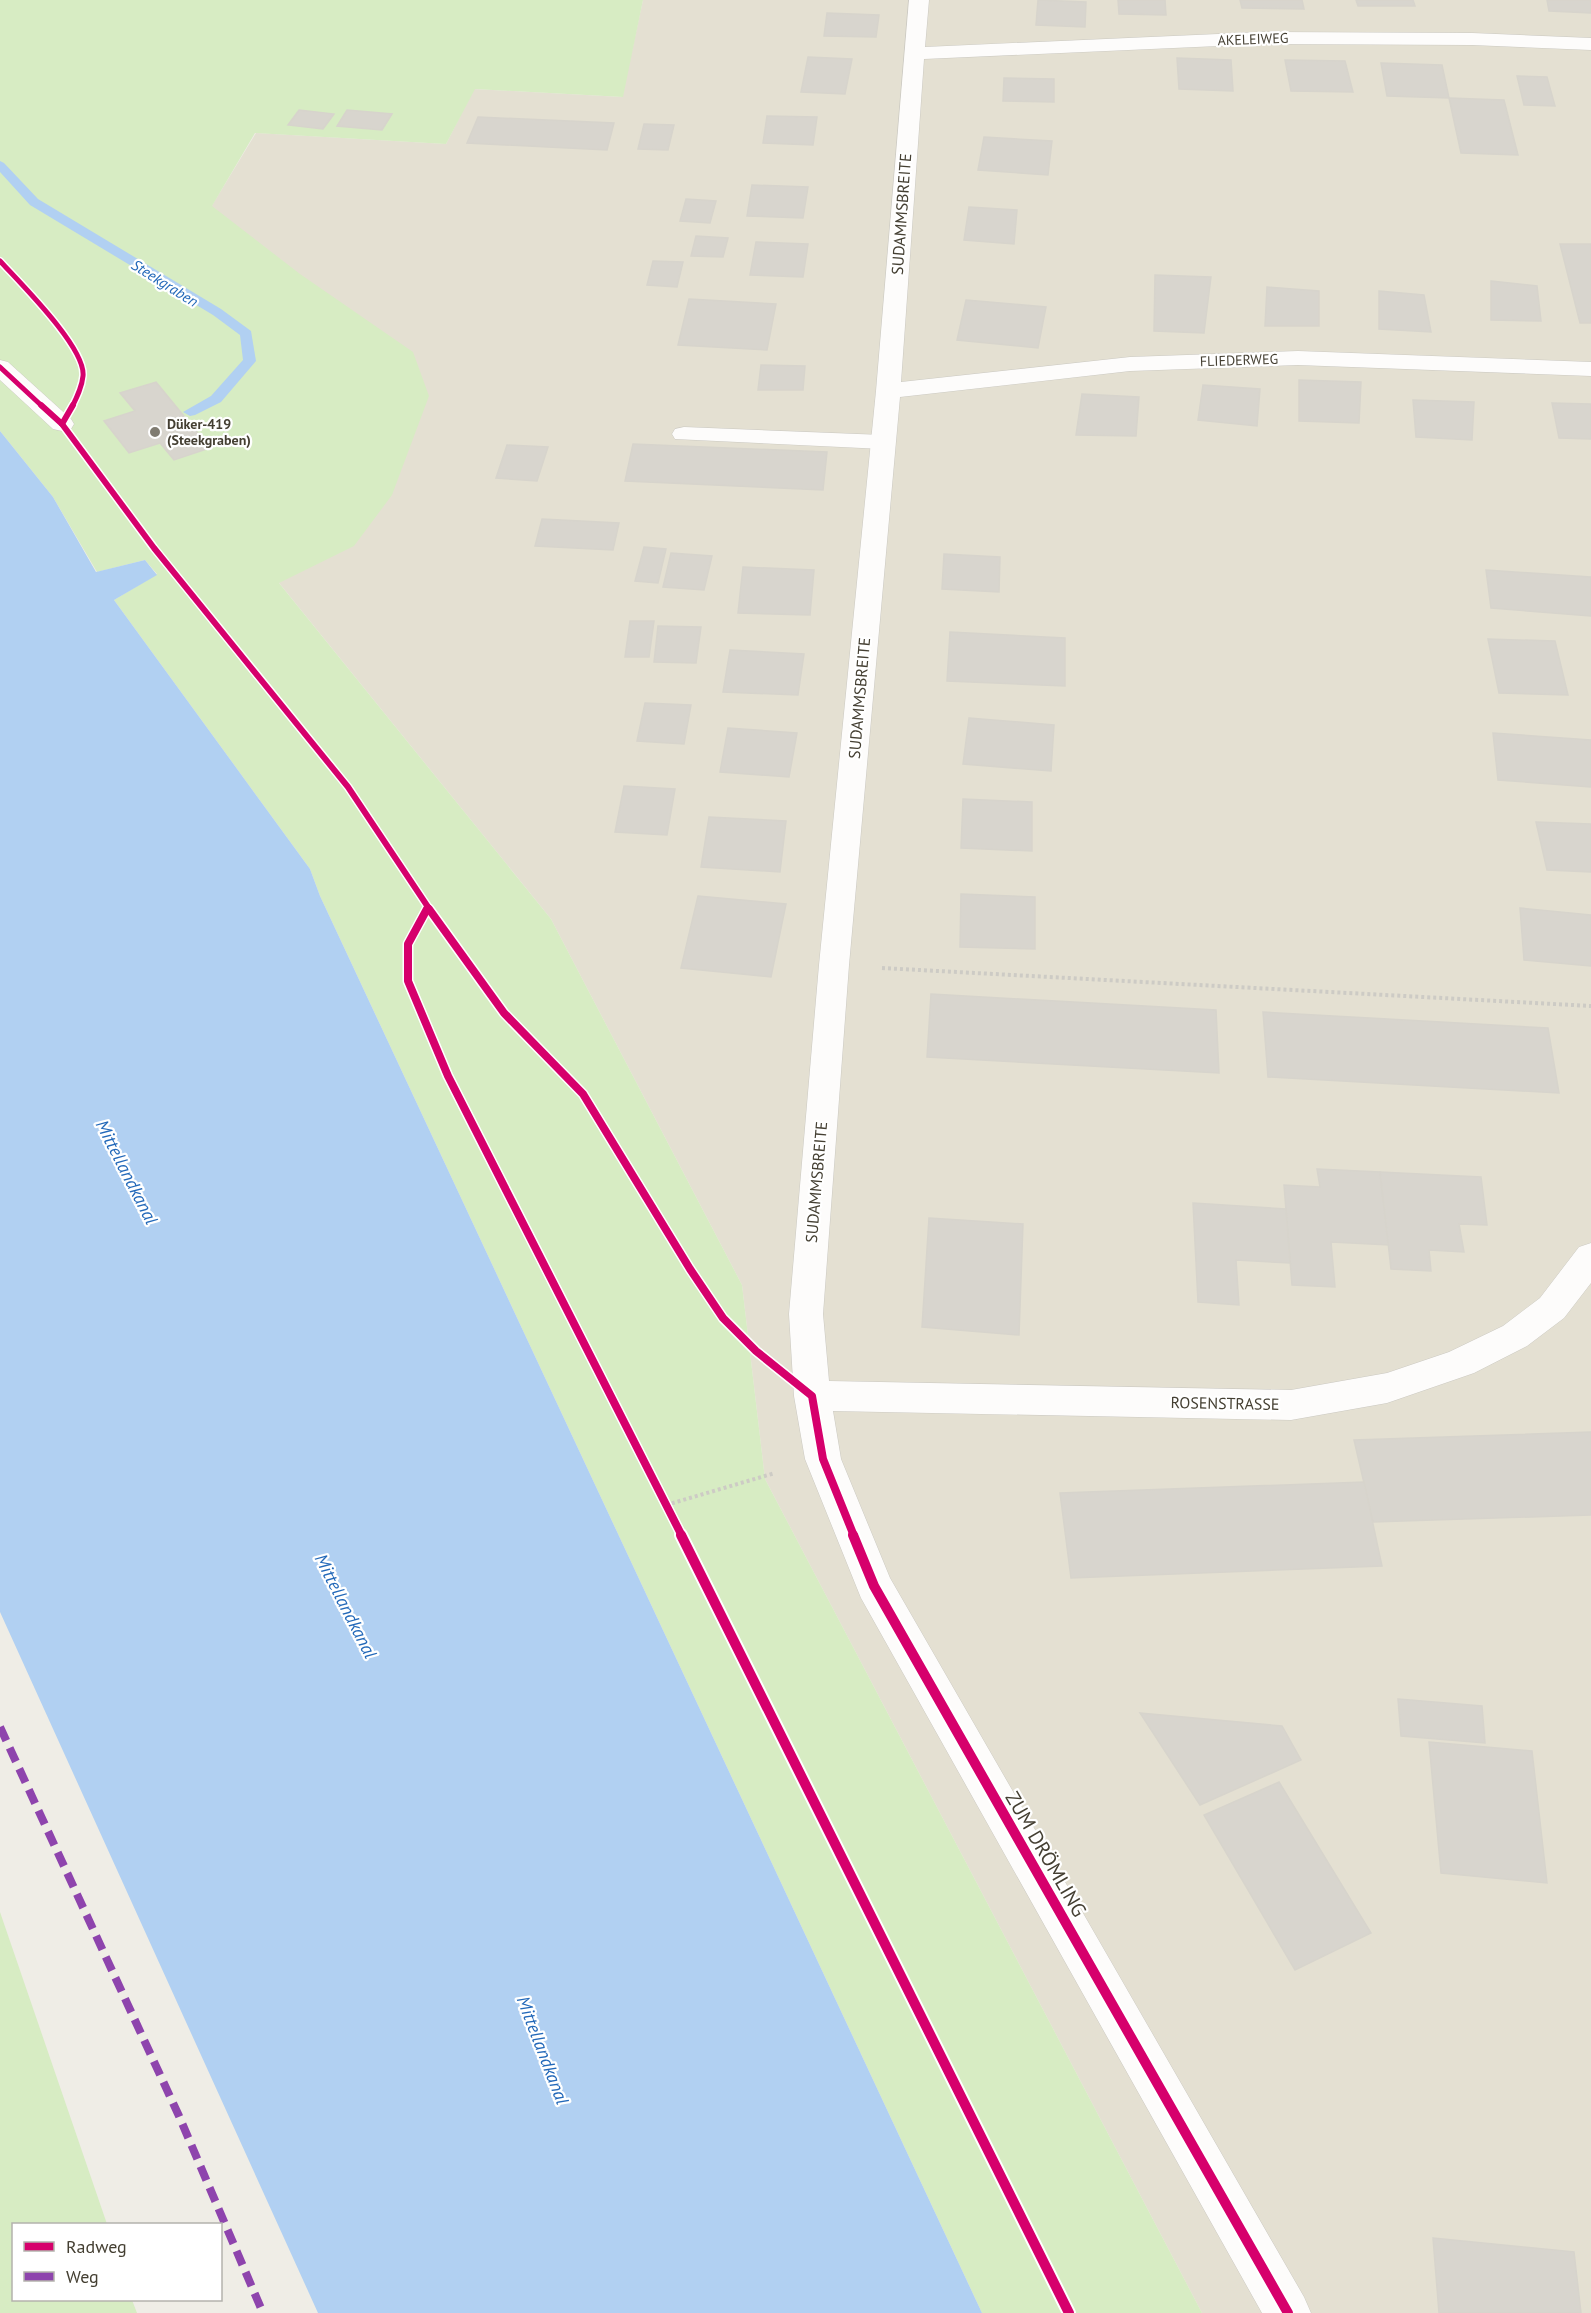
<svg xmlns="http://www.w3.org/2000/svg" width="1591" height="2313" viewBox="0 0 1591 2313" font-family="'PT Sans',sans-serif">
<style>
.residential{fill:#e4e0d2}
.green{fill:#d7ecc3}
.water{fill:#b1d0f2}
.lines{fill:none;stroke-linecap:round;stroke-linejoin:round}
.stream{fill:#b1d0f2;fill-rule:evenodd}
.building{fill:#d8d5ce;stroke:#d7d4cc;stroke-width:1.5}
.lane-casing{stroke:#cbc9c2;stroke-width:1}
.street-casing{stroke:#cbc9c2;stroke-width:1}
.path{stroke:#cdcbc5;stroke-width:4;stroke-dasharray:3 3;stroke-linecap:butt}
.lane{fill:#fdfcfb;fill-rule:evenodd}
.street{fill:#fdfcfb;fill-rule:evenodd}
.quiet{stroke:#8e44ad;stroke-width:8;stroke-dasharray:15 8;stroke-linecap:butt}
.cycleway-far3-casing{stroke:#fff;stroke-width:8}
.cycleway-far2-casing{stroke:#fff;stroke-width:9}
.cycleway-far1-casing{stroke:#fff;stroke-width:11}
.cycleway-casing{stroke:#fff;stroke-width:14}
.cycleway-far3{stroke:#d6006c;stroke-width:5}
.cycleway-far2{stroke:#d6006c;stroke-width:6}
.cycleway-far1{stroke:#d6006c;stroke-width:8}
.cycleway{stroke:#d6006c;stroke-width:10}
.poi-dot{fill:#807c71;stroke:#fff;stroke-width:2}
.labels{text-anchor:middle;dominant-baseline:central;stroke-width:4.5;stroke-linejoin:round;paint-order:stroke}
.far-street-label{font-size:14px;fill:#443f32;stroke:#fff}
.far-poi-label{font-size:14px;font-weight:bold;fill:#443f32;stroke:#fff;text-anchor:start}
.far-water-label{font-size:15px;font-style:italic;fill:#2268b9;stroke:#fff}
.street-label{font-size:16px;fill:#443f32;stroke:#fff}
.water-label{font-size:18px;font-style:italic;fill:#2268b9;stroke:#fff}
.near-street-label{font-size:20px;fill:#443f32;stroke:#fff}
</style>
<rect width="100%" height="100%" fill="#efede6"/>
<path class="residential" d="M643 0H1591V2313H1202L765 1479 742 1285 551 919 267 568 194 235 256 133 446 144 474 89 622 97Z"/>
<g class="green">
<path d="M0 0H643L623 97 475 89 446 144 255 133 212 206 300 274 413 352 429 396 392 495 354 546 279 583 551 919 742 1285 765 1479 1202 2313H982L320 896 310 869 114 600 157 574 145 560 97 572 53 497 0 431Z"/>
<path d="M0 1912 107 2224H14V2300H132L137 2313H0Z"/>
</g>
<path class="water" d="M0 431 53 497 96 572 145 560 157 575 114 600 310 869 320 896 982 2313H318L0 1612Z"/>
<g class="lines">
<path class="stream" d="M0 161 4 163 38 199 221 309 251 331 256 361 221 402 195 415 190 416 183 412 211 396 243 360 240 335 213 315 30 205 0 172Z"/>
</g>
<g class="building">
<path d="M1038 0 1086 2 1085 27 1036 25Z"/>
<path d="M1118 0H1165L1166 15 1119 14Z"/>
<path d="M1240 0H1302L1304 9 1242 8Z"/>
<path d="M1356 0H1413L1415 6H1358Z"/>
<path d="M1547 0H1591V13L1549 11Z"/>
<path d="M827 13 879 15 876 37 824 36Z"/>
<path d="M808 57 852 59 845 94 801 92Z"/>
<path d="M1177 58 1231 60 1233 91 1179 89Z"/>
<path d="M1285 60 1345 61 1353 92 1291 91Z"/>
<path d="M1381 63 1442 65 1449 98 1387 96Z"/>
<path d="M1517 76 1547 77 1555 106 1524 105Z"/>
<path d="M1004 78 1054 79V102L1003 101Z"/>
<path d="M1449 98 1504 100 1518 155 1461 153Z"/>
<path d="M299 110 334 114 323 129 288 125Z"/>
<path d="M347 110 392 114 382 130 337 126Z"/>
<path d="M767 116 817 117 813 145 763 143Z"/>
<path d="M478 117 614 123 607 150 467 143Z"/>
<path d="M644 124 674 125 668 150 638 149Z"/>
<path d="M984 137 1052 141 1048 175 978 170Z"/>
<path d="M752 185 808 187 803 218 747 216Z"/>
<path d="M686 199 716 201 710 223 680 221Z"/>
<path d="M969 207 1017 210 1014 244 964 240Z"/>
<path d="M696 236 728 238 723 257 691 256Z"/>
<path d="M756 242 808 244 803 277 750 275Z"/>
<path d="M1560 244H1591V323H1580Z"/>
<path d="M653 261 683 262 677 287 647 285Z"/>
<path d="M1155 275 1211 277 1204 333 1154 331Z"/>
<path d="M1491 281 1537 286 1541 321 1491 320Z"/>
<path d="M1267 287 1319 291V326H1265Z"/>
<path d="M1379 291 1424 295 1431 332 1379 329Z"/>
<path d="M689 299 776 304 767 350 678 345Z"/>
<path d="M966 300 1046 307 1038 348 957 340Z"/>
<path d="M761 365 805 366 803 390H758Z"/>
<path d="M1299 380 1361 382 1359 423 1299 421Z"/>
<path d="M156 382 210 448 174 460 160 443 129 453 104 421 135 411 120 393Z"/>
<path d="M1203 385 1260 389 1257 426 1198 420Z"/>
<path d="M1082 394 1139 397 1136 436 1076 435Z"/>
<path d="M1413 400 1474 402 1472 440 1416 437Z"/>
<path d="M1552 403 1591 404V439L1559 438Z"/>
<path d="M633 444 827 452 823 490 625 481Z"/>
<path d="M507 445 548 447 537 481 496 478Z"/>
<path d="M542 519 619 523 613 550 535 546Z"/>
<path d="M644 547 666 549 658 583 635 581Z"/>
<path d="M671 553 712 556 704 590 663 587Z"/>
<path d="M944 554 1000 557 999 592 942 589Z"/>
<path d="M743 567 814 570 810 615 738 613Z"/>
<path d="M1486 570 1591 577V616L1491 608Z"/>
<path d="M630 621H654L649 657H625Z"/>
<path d="M658 626 701 627 696 663 654 662Z"/>
<path d="M950 632 1065 638V686L947 681Z"/>
<path d="M1488 639 1555 641 1568 695 1499 693Z"/>
<path d="M730 650 804 654 798 695 723 692Z"/>
<path d="M645 703 691 705 684 744 637 741Z"/>
<path d="M969 718 1054 725 1051 771 963 764Z"/>
<path d="M728 728 797 733 789 777 720 772Z"/>
<path d="M1493 733 1591 740V787L1498 780Z"/>
<path d="M624 786 675 789 667 835 615 832Z"/>
<path d="M963 799 1032 802V851L961 848Z"/>
<path d="M709 817 786 821 780 872 701 867Z"/>
<path d="M1536 822 1591 824V872L1547 870Z"/>
<path d="M961 894 1035 897V949L960 947Z"/>
<path d="M698 896 786 904 771 977 681 968Z"/>
<path d="M1520 908 1591 915V966L1524 960Z"/>
<path d="M931 994 1216 1010 1219 1073 927 1057Z"/>
<path d="M1263 1012 1548 1028 1559 1093 1268 1077Z"/>
<path d="M1317 1169 1380 1172 1389 1245 1331 1242 1335 1287 1292 1285 1284 1185 1320 1187Z"/>
<path d="M1380 1172 1481 1177 1487 1225 1459 1224 1464 1252 1429 1250 1431 1271 1391 1269Z"/>
<path d="M1193 1203 1286 1209 1290 1263 1236 1260 1239 1305 1198 1302Z"/>
<path d="M929 1218 1023 1224 1019 1335 922 1327Z"/>
<path d="M1591 1432V1515L1373 1522 1354 1440Z"/>
<path d="M1364 1482 1382 1566 1071 1578 1060 1493Z"/>
<path d="M1398 1699 1482 1706 1485 1743 1401 1736Z"/>
<path d="M1140 1713 1282 1726 1301 1760 1200 1805Z"/>
<path d="M1429 1742 1532 1751 1547 1883 1441 1873Z"/>
<path d="M1279 1782 1371 1933 1295 1970 1204 1815Z"/>
<path d="M1433 2238 1574 2252 1581 2313H1439Z"/>
</g>
<g class="lines">
<g class="lane-casing">
<g id="lane">
<path d="M0 360 8 362 71 419 74 424 71 429 62 431 53 429 0 380Z"/>
<path d="M684 427 883 435 892 437 895 442 892 447 883 449 675 439 672 434 675 429Z"/>
</g>
</g>
<g class="street-casing">
<path id="street" d="M909 0H929L925 47 1263 32 1472 33 1591 38V50L1472 45 1263 44 924 59 901 382 1130 357 1298 351 1591 362V376L1298 365 1130 371 900 397 849 965 823 1314 829 1381 1291 1390 1387 1373 1449 1352 1503 1326 1540 1298 1579 1247 1591 1243V1283L1564 1318 1527 1346 1474 1373 1387 1403 1291 1420 833 1411 841 1459 890 1578 1304 2297 1311 2313H1262L861 1598 805 1459 794 1396 789 1314 819 965 876 391Z"/>
</g>
<g class="path">
<path d="M882 968 1591 1006"/>
<path d="M666 1505 775 1473"/>
</g>
<use href="#lane" class="lane"/>
<use href="#street" class="street"/>
<path class="quiet" d="M0 1727 179 2116 263 2313"/>
<g class="cycleway-far3-casing">
<g id="cycleway-far3">
<path d="M0 261C20 283 86 348 83 376 82 387 77 397 72 407"/>
<path d="M0 367 43 407"/>
</g>
</g>
<g class="cycleway-far2-casing">
<g id="cycleway-far2">
<path d="M41 405 62 424 154 548 348 787 430 910"/>
<path d="M62 424 73 405"/>
<path d="M426 910 428 907"/>
</g>
</g>
<g class="cycleway-far1-casing">
<g id="cycleway-far1">
<path d="M427 909 408 944V981L448 1076 682 1536"/>
<path d="M429 909 504 1013 583 1094 690 1269 723 1318 756 1351 812 1396 823 1459 854 1536"/>
</g>
</g>
<g class="cycleway-casing">
<g id="cycleway">
<path d="M681 1535 1069 2313"/>
<path d="M853 1535 874 1586 1288 2313"/>
</g>
</g>
<use href="#cycleway-far3" class="cycleway-far3"/>
<use href="#cycleway-far2" class="cycleway-far2"/>
<use href="#cycleway-far1" class="cycleway-far1"/>
<use href="#cycleway" class="cycleway"/>
</g>
<circle class="poi-dot" cx="155" cy="432" r="6"/>
<g class="labels">
<g class="far-street-label">
<text transform="translate(1253 39) rotate(-2)">AKELEIWEG</text>
<text transform="translate(1239 360) rotate(-2)">FLIEDERWEG</text>
</g>
<g class="far-poi-label">
<text x="167" y="424">Düker-419<tspan x="167" dy="16">(Steekgraben)</tspan></text>
</g>
<g class="far-water-label">
<text transform="translate(165 283) rotate(32)">Steekgraben</text>
</g>
<g class="street-label">
<text transform="translate(901 214) rotate(-86)">SUDAMMSBREITE</text>
<text transform="translate(859 698) rotate(-85)">SUDAMMSBREITE</text>
<text transform="translate(816 1182) rotate(-85)">SUDAMMSBREITE</text>
<text transform="translate(1225 1403) rotate(1)">ROSENSTRASSE</text>
</g>
<g class="water-label">
<text transform="translate(127 1172) rotate(63)">Mittellandkanal</text>
<text transform="translate(346 1606) rotate(63)">Mittellandkanal</text>
<text transform="translate(543 2050) rotate(69)">Mittellandkanal</text>
</g>
<g class="near-street-label">
<text transform="translate(1046 1854) rotate(60)">ZUM DRÖMLING</text>
</g>
</g>
<rect x="12" y="2223" width="210" height="78" fill="#ffffff" stroke="#b4b2ad" stroke-width="1.5"/>
<rect x="24" y="2242" width="30" height="9" fill="#d6006c" stroke="#b4b2ad" stroke-width="1.5"/>
<text x="66" y="2253" font-size="18" fill="#443f32">Radweg</text>
<rect x="24" y="2272" width="30" height="9" fill="#8e44ad" stroke="#b4b2ad" stroke-width="1.5"/>
<text x="66" y="2283" font-size="18" fill="#443f32">Weg</text>
</svg>
